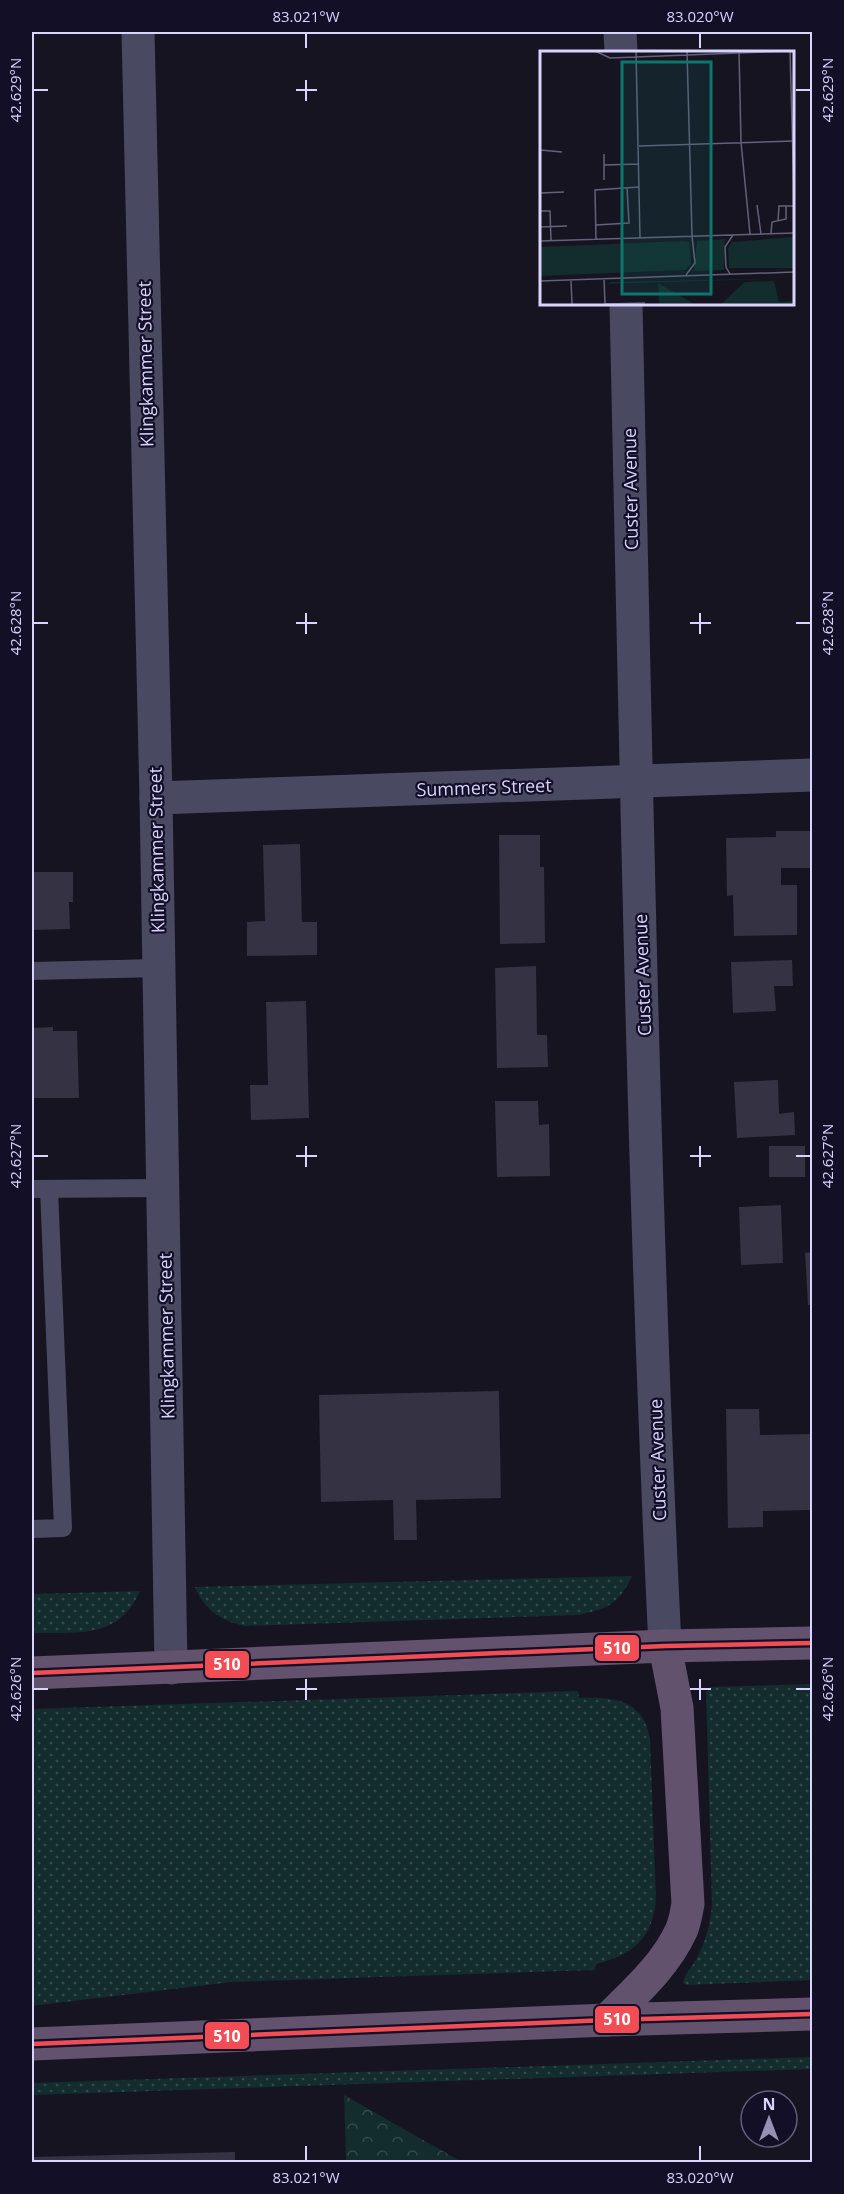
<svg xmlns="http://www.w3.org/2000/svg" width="844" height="2194" viewBox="0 0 844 2194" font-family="'Open Sans',sans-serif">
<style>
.grass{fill:url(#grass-dots)}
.forest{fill:url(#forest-crowns)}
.building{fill:#343243}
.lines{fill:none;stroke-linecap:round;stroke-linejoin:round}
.service{stroke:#4a4962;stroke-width:18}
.minor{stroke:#4a4962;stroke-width:33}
.trunk{stroke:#62526e;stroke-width:33}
.bus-1-casing{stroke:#130f26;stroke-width:9}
.bus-1{stroke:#f24d54;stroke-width:4.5}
.ticks{fill:none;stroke:#d9d4ff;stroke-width:2}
.labels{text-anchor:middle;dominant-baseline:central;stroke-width:4.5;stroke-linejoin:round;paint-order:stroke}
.street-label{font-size:18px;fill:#d9d4ff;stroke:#130f26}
.inset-road{fill:none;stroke:#64617a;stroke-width:1.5}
.view{fill:#0f766e;fill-opacity:0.15;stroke:#0f766e;stroke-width:3}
.inset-edge{fill:none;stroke:#d9d4ff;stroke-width:3}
.line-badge{stroke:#130f26;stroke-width:2}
.badge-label{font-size:16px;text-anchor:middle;font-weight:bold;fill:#fff}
.neatline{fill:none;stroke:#d9d4ff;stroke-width:2}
.ticks-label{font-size:15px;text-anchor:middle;fill:#d9d4ff}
</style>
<defs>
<pattern id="grass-dots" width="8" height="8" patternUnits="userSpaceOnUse" patternTransform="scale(1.5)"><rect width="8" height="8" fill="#132c2d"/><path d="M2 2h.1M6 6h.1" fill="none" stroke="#354a4c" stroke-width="1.8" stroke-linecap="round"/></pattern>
<pattern id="forest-crowns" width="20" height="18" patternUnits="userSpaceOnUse" patternTransform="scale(1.5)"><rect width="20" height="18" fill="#132c2d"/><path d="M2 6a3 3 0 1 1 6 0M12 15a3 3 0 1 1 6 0" fill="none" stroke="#354a4c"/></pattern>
</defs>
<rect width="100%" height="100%" fill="#161421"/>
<g class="grass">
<path d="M632 1576C619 1604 607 1609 578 1615L244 1626C220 1620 204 1610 195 1587Z"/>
<path d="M140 1591C119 1640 77 1632 32 1633V1594Z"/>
<path d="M812 1684V1980L687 1985 683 1983C684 1974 693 1966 697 1958 706 1941 710 1924 712 1906L706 1692 711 1687Z"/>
<path d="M578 1691 579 1698C614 1697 643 1699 650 1739L656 1899C653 1938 633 1955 596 1964L595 1970 231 1982 32 2006V1709Z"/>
<path d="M812 2057V2069L32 2095V2083Z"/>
</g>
<path class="forest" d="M344 2095 462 2162H346Z"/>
<g class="building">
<path d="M776 831H812V868H781V885H797V935L734 936 733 895 727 896 726 838 776 837Z"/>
<path d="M499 835H540V867H544L545 943 500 944Z"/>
<path d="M300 844 302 922H317V955L247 956V922L265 921 263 845Z"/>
<path d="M32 872H73V902H69L70 929 32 930Z"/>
<path d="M792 960 793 986H774L776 1011 733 1013 731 962Z"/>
<path d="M536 966 537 1035H547L548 1067 497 1068 495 968Z"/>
<path d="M306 1001 309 1118 251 1120 250 1085H268L266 1002Z"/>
<path d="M53 1027V1031H77L79 1098H32V1028Z"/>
<path d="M778 1080 779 1114 794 1112 795 1135 737 1138 734 1082Z"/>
<path d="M495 1101H538L539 1125 549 1124 550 1176 497 1177Z"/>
<rect x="769" y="1146" width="36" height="31"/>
<path d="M781 1205 783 1263 741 1265 739 1207Z"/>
<path d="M812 1252V1305H808L805 1253Z"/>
<path d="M499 1391 501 1498 416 1500 417 1540H394L393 1500 321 1502 319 1395Z"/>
<path d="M726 1409H759L760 1435 812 1434V1510L763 1511V1527L728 1528Z"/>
<path d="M235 2152V2162H32V2157Z"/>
</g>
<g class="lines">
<g class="service">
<path d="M32 971 158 968"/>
<path d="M32 1189 163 1188"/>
<path d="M32 1529 63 1528 49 1189"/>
</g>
<g class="minor">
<path d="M138 32 156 798 171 1668"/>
<path d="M620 32 621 52"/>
<path d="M626 303C636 751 643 1199 665 1646"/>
<path d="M156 798 812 775"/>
</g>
<g class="trunk">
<path d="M32 1673 665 1646 812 1643"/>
<path d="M607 2020C634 1993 665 1966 681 1931 685 1923 686 1913 688 1904L677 1708 665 1646"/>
<path d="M32 2044 607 2020 812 2014"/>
</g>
<g class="bus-1-casing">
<g id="bus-1">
<path d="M32 1673 665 1646 812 1643"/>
<path d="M32 2044 607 2020 812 2014"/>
</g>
</g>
<use href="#bus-1" class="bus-1"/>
</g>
<path class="ticks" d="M306 33V48M700 33V48M306 80V101M33 90H48M296 90H317M796 90H811M306 613V634M700 613V634M33 623H48M296 623H317M690 623H711M796 623H811M306 1146V1167M700 1146V1167M33 1156H48M296 1156H317M690 1156H711M796 1156H811M306 1679V1700M700 1679V1700M33 1689H48M296 1689H317M690 1689H711M796 1689H811M306 2146V2161M700 2146V2161"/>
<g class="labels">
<g class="street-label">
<text transform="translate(145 364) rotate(-91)">Klingkammer Street</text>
<text transform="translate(630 489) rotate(-91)">Custer Avenue</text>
<text transform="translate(484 787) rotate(-2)">Summers Street</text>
<text transform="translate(156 850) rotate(-91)">Klingkammer Street</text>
<text transform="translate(642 975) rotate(-92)">Custer Avenue</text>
<text transform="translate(166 1336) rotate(-91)">Klingkammer Street</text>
<text transform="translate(657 1460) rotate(-92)">Custer Avenue</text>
</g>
</g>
<g transform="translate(540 51)">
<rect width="254" height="254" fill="#161421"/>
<path d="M253 186V217H189L188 197 192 191ZM185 188 184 219 154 220 157 190ZM143 190 149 191 151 213 145 219 0 225V196ZM253 227 192 229 67 233 70 231Z" fill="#132c2d"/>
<path d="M234 230 239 251 253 250V253H181L205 231ZM118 232 154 253H155H119Z" fill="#132c2d"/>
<path class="inset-road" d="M55 0 70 7 247 0M96 0 100 187M147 0 152 185M199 0 201 91 210 183M250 0 254 145M99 95 254 90M0 99 22 101M64 103V129M64 114 99 113M0 142 24 141M217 154 221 183M0 160H10L11 190M238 170 239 155H254M56 174 89 172 87 136M0 176 27 175M231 182 232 171 246 168V155M56 189 55 139 99 136M0 190 254 182M190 223 186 216 185 196 193 184M146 224 155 212 152 185M64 227 65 253 105 252M31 229 32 253M0 230 254 221"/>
<path class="view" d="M82 11H171V243H82Z"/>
<rect width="254" height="254" class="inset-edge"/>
</g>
<g class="line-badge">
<rect x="594" y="1634" width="46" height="28" rx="6" fill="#f24d54"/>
<rect x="204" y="1650" width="46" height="29" rx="6" fill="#f24d54"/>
<rect x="594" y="2005" width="46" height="29" rx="6" fill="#f24d54"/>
<rect x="204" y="2021" width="46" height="29" rx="6" fill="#f24d54"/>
</g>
<g class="badge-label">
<text x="617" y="1654">510</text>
<text x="227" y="1670">510</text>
<text x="617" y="2025">510</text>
<text x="227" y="2042">510</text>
</g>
<rect width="844" height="2194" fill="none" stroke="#130f26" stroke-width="66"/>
<g transform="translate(769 2119)"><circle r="28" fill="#130f26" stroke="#625e7d" stroke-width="1.5"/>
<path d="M0-4.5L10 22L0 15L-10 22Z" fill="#9591b1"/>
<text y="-9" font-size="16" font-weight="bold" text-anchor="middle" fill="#d9d4ff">N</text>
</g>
<rect x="33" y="33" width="778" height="2128" class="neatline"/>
<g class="ticks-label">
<text x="306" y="22">83.021°W</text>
<text x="700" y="22">83.020°W</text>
<text transform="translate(16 90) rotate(-90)" y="5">42.629°N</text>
<text transform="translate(828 90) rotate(-90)" y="5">42.629°N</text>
<text transform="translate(16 623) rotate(-90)" y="5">42.628°N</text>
<text transform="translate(828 623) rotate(-90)" y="5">42.628°N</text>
<text transform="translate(16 1156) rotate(-90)" y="5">42.627°N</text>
<text transform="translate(828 1156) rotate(-90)" y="5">42.627°N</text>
<text transform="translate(16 1689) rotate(-90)" y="5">42.626°N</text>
<text transform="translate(828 1689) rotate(-90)" y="5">42.626°N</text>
<text x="306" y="2183">83.021°W</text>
<text x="700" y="2183">83.020°W</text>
</g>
</svg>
